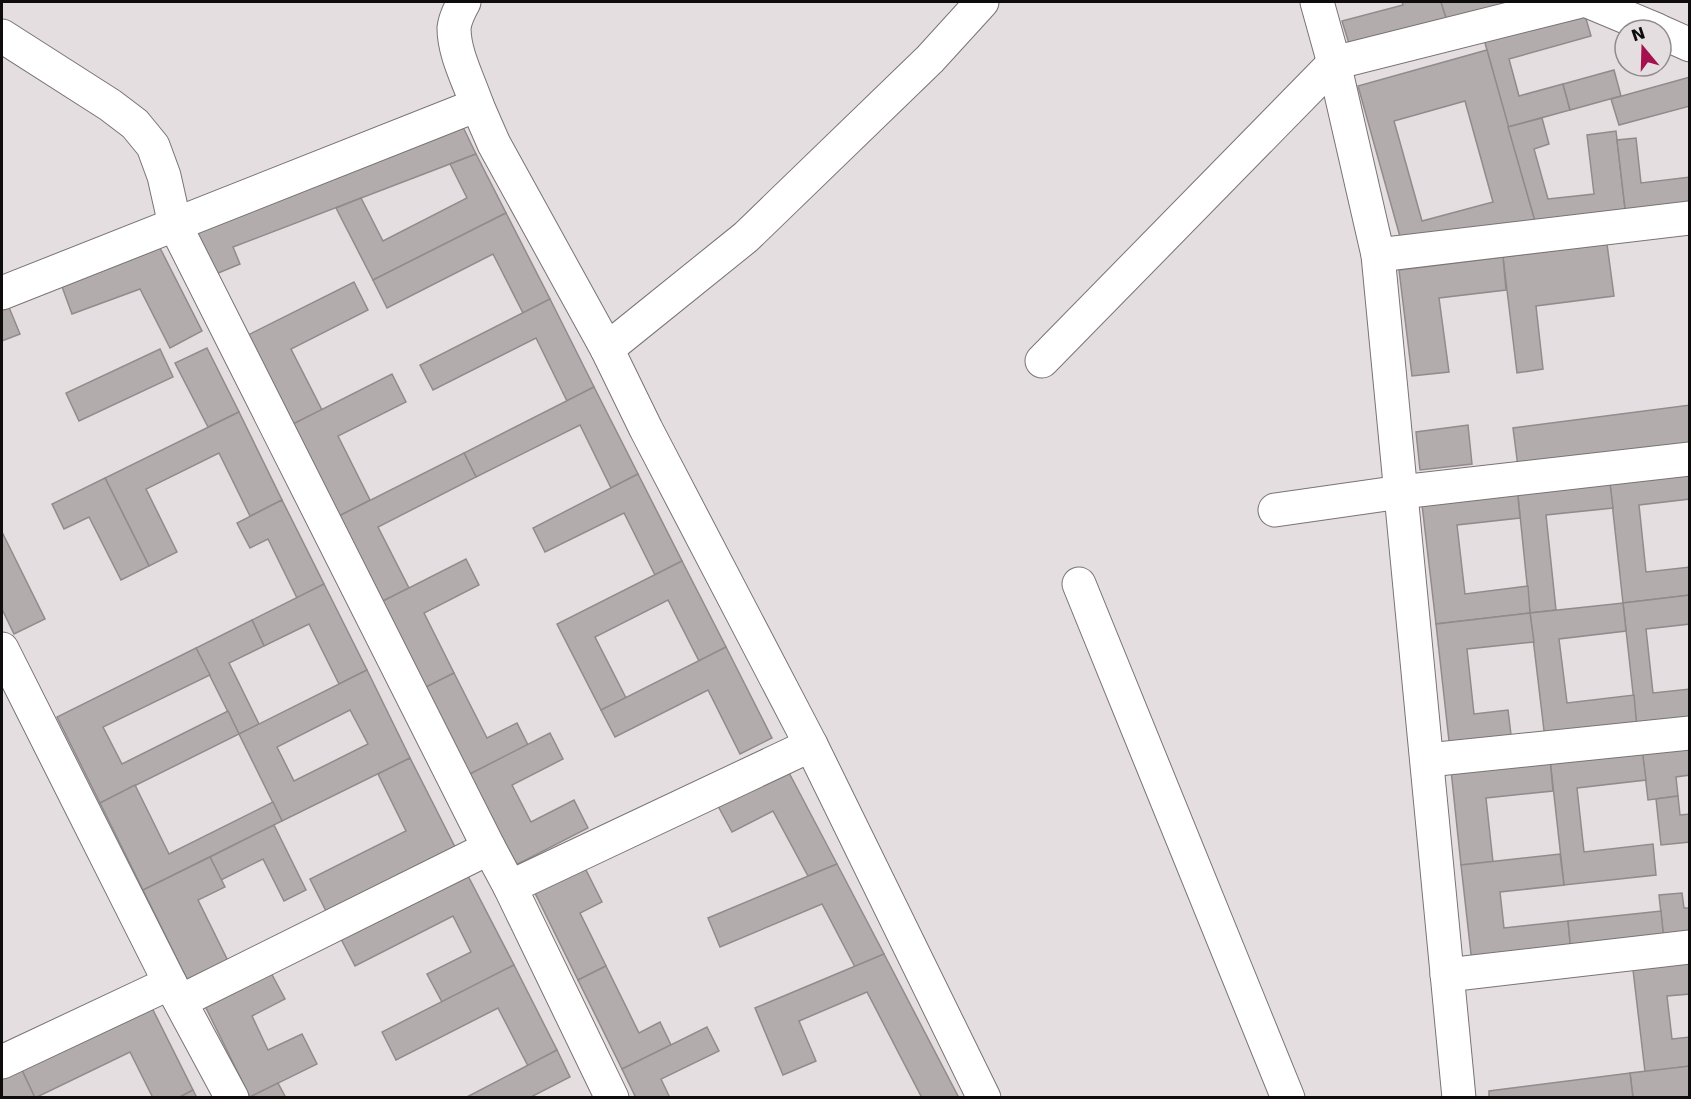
<svg xmlns="http://www.w3.org/2000/svg" width="1691" height="1099" viewBox="0 0 1691 1099" font-family="'DejaVu Sans',sans-serif">
<style>
.building{fill:#b2acad;stroke:#918b8c;stroke-width:1.5;fill-rule:evenodd}
.lines{fill:none;stroke-linecap:round;stroke-linejoin:round}
.minor-casing{stroke:#797374;stroke-width:35}
.minor{stroke:#fff;stroke-width:33}
</style>
<rect width="100%" height="100%" fill="#e5dee0"/>
<g class="building">
<path d="M1402 2H1441L1449 27 1352 53 1342 21 1403 5Z"/>
<path d="M1441 2H1548L1449 27Z"/>
<path d="M1582 5 1591 36 1509 59 1519 96 1563 84 1570 110 1508 127 1482 32Z"/>
<path d="M1487 50 1537 228 1402 244 1358 86ZM1465 101 1493 202 1422 221 1394 121Z"/>
<path d="M1614 70 1621 96 1570 110 1563 84Z"/>
<path d="M1690 77V106L1619 125 1611 99Z"/>
<path d="M1542 118 1549 144 1534 149 1548 199 1594 194 1587 135 1616 131 1626 217 1537 228 1508 127Z"/>
<path d="M462 125 476 154 233 247 240 264 211 276 193 228Z"/>
<path d="M1636 138 1641 183 1690 177V210L1626 217 1617 140Z"/>
<path d="M476 154 506 213 373 280 336 208 361 198 383 241 467 198 450 164Z"/>
<path d="M506 213 550 299 523 313 493 254 387 308 373 280Z"/>
<path d="M1607 244 1614 296 1536 306 1543 369 1517 373 1503 257Z"/>
<path d="M159 246 202 331 170 348 140 289 72 314 61 284Z"/>
<path d="M1503 257 1506 290 1439 298 1449 372 1412 376 1399 270Z"/>
<path d="M354 282 368 310 291 349 322 410 291 425 246 336Z"/>
<path d="M550 299 594 387 567 401 536 338 433 390 420 365Z"/>
<path d="M8 305 20 334 2 341V308Z"/>
<path d="M207 348 239 412 208 427 175 363Z"/>
<path d="M160 349 173 377 79 421 66 393Z"/>
<path d="M392 374 406 402 338 436 370 500 337 517 291 425Z"/>
<path d="M594 387 638 474 611 488 580 425 476 477 464 453Z"/>
<path d="M1690 405V444L1518 467 1513 428Z"/>
<path d="M239 412 282 500 250 516 219 453 146 489 177 552 149 566 105 478Z"/>
<path d="M1468 425 1472 464 1420 470 1416 432Z"/>
<path d="M464 453 476 477 378 527 409 588 381 602 337 517Z"/>
<path d="M1690 466V499L1639 505 1646 572 1690 567V595L1623 603 1609 475Z"/>
<path d="M638 474 682 561 655 575 624 513 545 552 533 528Z"/>
<path d="M1609 475 1613 508 1546 515 1556 610 1530 613 1517 486Z"/>
<path d="M105 478 149 566 121 580 89 517 64 529 52 504Z"/>
<path d="M1517 486 1520 518 1457 525 1465 594 1528 586 1530 613 1436 624 1421 496Z"/>
<path d="M282 500 324 584 297 598 268 539 250 548 237 523Z"/>
<path d="M2 532 45 619 14 634 2 609Z"/>
<path d="M466 559 479 585 424 613 454 673 424 688 381 602Z"/>
<path d="M682 561 726 647 699 661 668 600 595 637 626 698 601 710 557 624Z"/>
<path d="M324 584 367 670 339 684 309 624 264 646 252 620Z"/>
<path d="M1690 595V624L1646 629 1653 693 1690 689V723L1637 729 1623 603Z"/>
<path d="M1623 603 1626 631 1559 639 1567 703 1634 695 1637 729 1545 739 1530 613Z"/>
<path d="M1530 613 1534 642 1467 649 1474 714 1508 710 1512 743 1450 750 1436 624Z"/>
<path d="M252 620 264 646 229 663 259 724 239 734 196 648Z"/>
<path d="M726 647 772 738 740 754 708 690 615 737 601 710Z"/>
<path d="M196 648 210 675 103 727 122 764 228 711 239 734 100 803 57 717Z"/>
<path d="M367 670 410 758 282 821 239 734ZM350 710 368 744 294 781 277 747Z"/>
<path d="M454 673 487 738 517 723 528 745 468 775 424 688Z"/>
<path d="M550 733 563 759 512 785 531 822 574 800 588 828 514 866 468 775Z"/>
<path d="M1690 744V775L1676 777 1678 796 1648 800 1642 749Z"/>
<path d="M1642 749 1646 780 1577 788 1584 852 1653 844 1656 875 1564 885 1550 759Z"/>
<path d="M410 758 455 847 326 911 310 879 406 831 378 774Z"/>
<path d="M1550 759 1553 791 1486 798 1493 862 1461 865 1451 770Z"/>
<path d="M787 769 837 864 808 876 773 811 732 832 718 806Z"/>
<path d="M135 785 169 854 273 802 282 821 143 890 100 803Z"/>
<path d="M1678 796 1680 815 1690 814V842L1661 845 1656 799Z"/>
<path d="M274 825 306 890 284 901 263 859 221 880 210 857Z"/>
<path d="M1560 854 1564 885 1500 892 1504 928 1568 921 1571 952 1472 963 1461 865Z"/>
<path d="M210 857 225 887 198 900 228 961 188 981 143 890Z"/>
<path d="M583 864 602 902 580 913 606 966 578 980 533 889Z"/>
<path d="M837 864 884 954 855 967 822 904 720 947 708 918Z"/>
<path d="M466 872 514 965 442 1002 427 974 471 952 453 916 355 966 340 937Z"/>
<path d="M1682 893 1684 908H1690V939L1664 942 1659 895Z"/>
<path d="M1661 911 1664 942 1571 952 1568 921Z"/>
<path d="M884 954 959 1098H922L867 992 799 1021 816 1061 783 1075 755 1008Z"/>
<path d="M1690 963V994L1667 996 1672 1039 1690 1037V1066L1645 1072 1633 970Z"/>
<path d="M514 965 557 1050 528 1066 498 1008 396 1060 382 1032Z"/>
<path d="M606 966 639 1033 660 1022 671 1045 622 1069 578 980Z"/>
<path d="M270 971 285 999 252 1016 268 1050 302 1034 317 1064 250 1097 204 1004Z"/>
<path d="M149 1002 193 1090 178 1098H153L130 1052 35 1098 20 1066Z"/>
<path d="M707 1027 719 1051 661 1079 670 1098H636L622 1069Z"/>
<path d="M557 1050 570 1077 529 1098H465Z"/>
<path d="M20 1066 35 1098H2V1075Z"/>
<path d="M1690 1066V1098H1633L1630 1073Z"/>
<path d="M1630 1073 1633 1098H1489V1091Z"/>
<path d="M278 1083 286 1098H250V1097Z"/>
<path d="M193 1090 197 1098H178Z"/>
</g>
<g class="lines">
<g class="minor-casing">
<g id="minor">
<path d="M464 2C460 9 455 19 454 28 454 54 469 81 477 105"/>
<path d="M1317 2 1334 63 1378 255 1459 1098"/>
<path d="M1590 2 1657 30"/>
<path d="M1661 32 1690 45"/>
<path d="M2 36 110 105 135 124 153 146 164 176 175 225 489 848 510 887 612 1098"/>
<path d="M1378 255 1690 218"/>
<path d="M2 293 477 105 494 144 607 349 646 429 811 745 984 1098"/>
<path d="M607 349 746 237 930 59 982 2"/>
<path d="M1042 361 1334 63 1577 2"/>
<path d="M1275 510 1401 492 1690 459"/>
<path d="M1079 584 1288 1098"/>
<path d="M2 649 170 983 232 1098"/>
<path d="M1428 760 1690 733"/>
<path d="M510 887 811 745"/>
<path d="M1447 975 1690 947"/>
<path d="M181 1001 489 848"/>
<path d="M2 1062 170 983"/>
</g>
</g>
<use href="#minor" class="minor"/>
</g>
<rect width="1691" height="1099" fill="none" stroke="#0e0c0c" stroke-width="6"/>
<g transform="translate(1643 48) rotate(341)"><circle r="28" fill="#e5dee0" stroke="#8f8a8b" stroke-width="1.5"/>
<path d="M0-4.5L10 22L0 15L-10 22Z" fill="#a5114e"/>
<text y="-9" font-size="16" font-weight="bold" text-anchor="middle" fill="#0e0c0c">N</text>
</g>
</svg>
